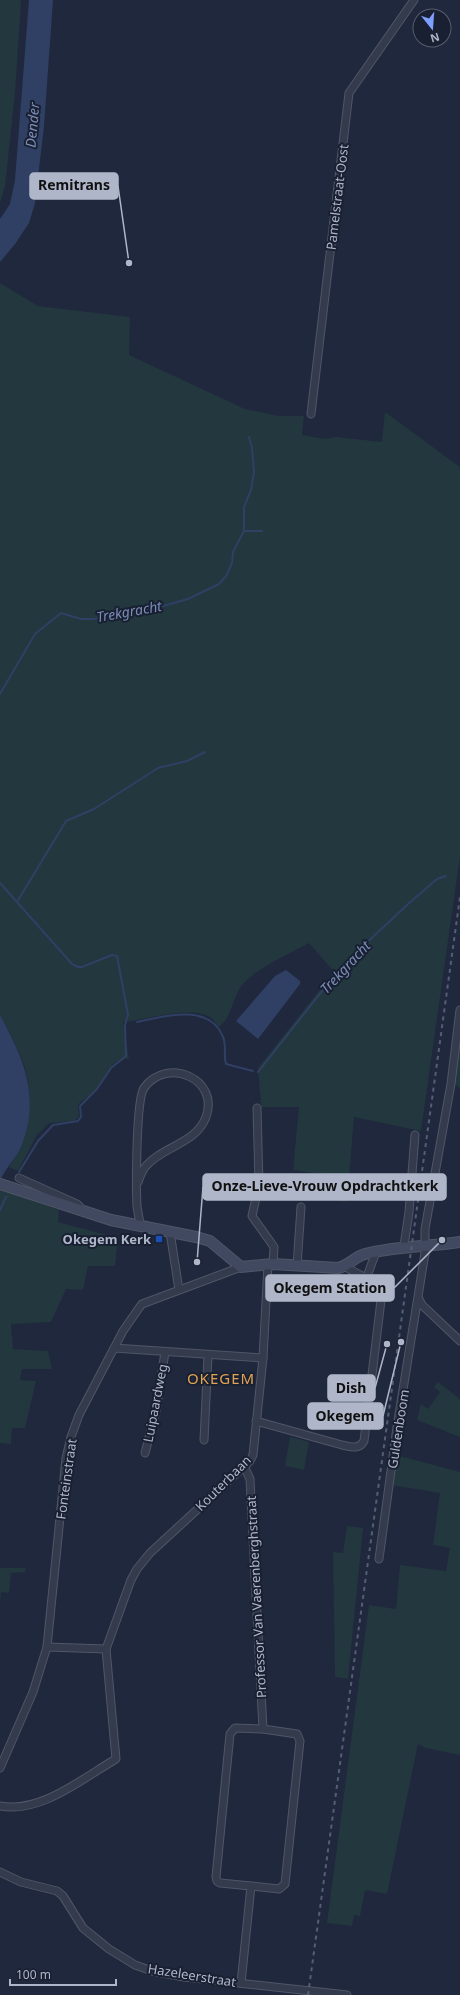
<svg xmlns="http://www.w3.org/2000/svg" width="460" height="1995" viewBox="0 0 460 1995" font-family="'Noto Sans',sans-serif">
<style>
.green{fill:#22373e}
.water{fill:#303f64}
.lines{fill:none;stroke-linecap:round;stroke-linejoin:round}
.stream{stroke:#303f64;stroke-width:2}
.minor-casing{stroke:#4f5668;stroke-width:9}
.secondary-casing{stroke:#4f5668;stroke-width:12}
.minor{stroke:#343b4d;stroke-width:7}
.secondary{stroke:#414960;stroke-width:10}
.rail{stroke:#555e75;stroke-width:2;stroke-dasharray:4 4;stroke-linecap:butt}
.transit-dot{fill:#1a4fb4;stroke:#192032;stroke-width:1.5}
.labels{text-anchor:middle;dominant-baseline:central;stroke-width:4;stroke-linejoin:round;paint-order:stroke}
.street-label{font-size:13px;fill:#afb6c9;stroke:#192032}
.poi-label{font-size:13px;font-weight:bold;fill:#afb6c9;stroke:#192032;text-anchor:end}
.water-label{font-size:14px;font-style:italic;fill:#7b8db8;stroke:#192032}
.quarter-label{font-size:15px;letter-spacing:1px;fill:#dfa354;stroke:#192032}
.leader{fill:none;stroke:#afb6c9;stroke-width:1.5}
.callout-dot{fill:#afb6c9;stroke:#192032;stroke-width:1.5}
.callout{fill:#afb6c9;stroke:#afb6c9;stroke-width:1.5}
.callout-label{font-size:14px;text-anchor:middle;font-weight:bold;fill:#111}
</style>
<rect width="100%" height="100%" fill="#20283d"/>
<g class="green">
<path d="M0 0H21L15 93 5 186 0 203Z"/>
<path d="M0 283 38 306 130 317 129 355 245 409 279 416H304L302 435 325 439 336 437 382 442 385 412 460 467V856L421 1131 354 1117 347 1202 329 1200 331 1175 293 1170 299 1107H261L258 1068 334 972 309 943C290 954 258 967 243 984 232 997 233 1016 219 1027 216 1024 213 1019 210 1017 189 1005 146 1020 123 1022L129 1059C111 1056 106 1078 97 1089 91 1095 83 1099 78 1105L79 1117 74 1121 49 1123 37 1135 18 1171 9 1167C30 1137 36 1094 22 1060 16 1044 8 1030 0 1015Z"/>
<path d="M460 1014V1088L453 1083Z"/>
<path d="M0 1189 59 1210 58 1222 118 1238 115 1266H88L83 1290 66 1289 51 1322 11 1324 13 1349 48 1351 52 1369H22L20 1380 36 1381 25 1428H12L11 1444 0 1443Z"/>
<path d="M438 1382 460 1399V1437L417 1420 421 1404 428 1409 440 1392 434 1387Z"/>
<path d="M290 1437 309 1442 304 1470 285 1466Z"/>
<path d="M396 1455 460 1472V1755L426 1748 418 1744 387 1894 365 1890 360 1916 354 1915 352 1926 327 1923 369 1605 396 1609 400 1565 446 1571 450 1548 433 1545 440 1493 391 1485Z"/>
<path d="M347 1526 363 1528 348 1679 335 1677 333 1552 343 1553Z"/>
<path d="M0 1568H26L25 1572 11 1573 9 1593 1 1592 0 1604Z"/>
</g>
<g class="water">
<path d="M29 0H53L44 126 35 203 29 223 15 244 0 262V219L10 204 15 180Z"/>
<path d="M286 970 300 981V984L258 1039 236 1021 275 976Z"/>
<path d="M0 1015C24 1059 41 1097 21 1147 16 1159 5 1168 0 1181Z"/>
</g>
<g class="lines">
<g class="stream">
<path d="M244 531V507L251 490 254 472 252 448 249 437"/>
<path d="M0 694 35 634 61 613 81 619H93L156 608 188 599 219 584 226 576 232 563 233 552 244 531H262"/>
<path d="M0 883 72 964 78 967H82L112 955 117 956 128 1015 125 1025 126 1056 111 1068 97 1089 80 1106 81 1117 78 1121 53 1125 38 1141 19 1172"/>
<path d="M17 902 66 821 94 809 158 768 187 761 205 752"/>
<path d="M137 1022C164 1016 210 1003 223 1037 227 1046 223 1055 226 1064L253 1071"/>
<path d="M258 1072 341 967 408 904 437 879 446 876"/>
<path d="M0 1210 6 1197"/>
</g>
<g class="minor-casing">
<g id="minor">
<path d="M311 414 349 93 414 0"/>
<path d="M257 1108 259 1184 252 1216 274 1247 273 1264"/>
<path d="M19 1178 77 1204 82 1209"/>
<path d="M138 1182C140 1177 142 1170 146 1166 163 1146 196 1144 206 1117 220 1079 167 1056 144 1088 136 1099 136 1188 137 1206 138 1213 139 1220 141 1227"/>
<path d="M170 1232 179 1290"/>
<path d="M404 1246 409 1212 415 1135"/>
<path d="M297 1266 301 1207"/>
<path d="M366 1279 376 1252"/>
<path d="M419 1299 422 1305 460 1341"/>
<path d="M114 1348 263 1358"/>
<path d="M256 1421 342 1445C351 1447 359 1450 364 1441L382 1292C379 1283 355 1273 346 1267"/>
<path d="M204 1440 208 1356"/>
<path d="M145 1453 156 1411 165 1352"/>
<path d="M379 1559 397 1427 425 1253V1229L451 1084 460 1010"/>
<path d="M47 1647 106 1649"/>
<path d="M0 1768 33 1692 47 1647 66 1458 71 1437 79 1415 123 1331 139 1308 142 1304 241 1267"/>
<path d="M0 1806C40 1814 83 1778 116 1759L106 1649 131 1580 137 1569 150 1553 250 1461 253 1455 263 1358 268 1264"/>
<path d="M0 1872 21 1882 57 1891 63 1896 83 1928 109 1949 135 1965 152 1971 184 1977 347 1995"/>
<path d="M251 1886 279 1889 285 1884 300 1741 297 1734 263 1729"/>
<path d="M241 1983 251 1886 220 1883 217 1881 216 1877 230 1734 235 1728 263 1729 250 1479 244 1466"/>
</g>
</g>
<g class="secondary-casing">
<path id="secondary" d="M0 1184 111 1220 196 1237 210 1241 241 1267 273 1264 338 1268C349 1266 354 1257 365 1254 397 1246 428 1247 460 1242"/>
</g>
<use href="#minor" class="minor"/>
<use href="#secondary" class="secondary"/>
<path class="rail" d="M308 1995 460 897"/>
</g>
<rect class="transit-dot" x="155" y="1235" width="8" height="8" rx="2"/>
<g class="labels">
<g class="street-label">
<text transform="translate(337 197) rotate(-83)">Pamelstraat-Oost</text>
<text transform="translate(155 1403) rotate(-79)">Luipaardweg</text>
<text transform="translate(398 1429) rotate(-81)">Guldenboom</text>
<text transform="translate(66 1479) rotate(-82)">Fonteinstraat</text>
<text transform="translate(223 1483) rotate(-45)">Kouterbaan</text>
<text transform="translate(256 1597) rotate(-93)">Professor Van Vaerenberghstraat</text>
<text transform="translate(192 1975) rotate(9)">Hazeleerstraat</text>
</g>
<g class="poi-label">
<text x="151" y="1239">Okegem Kerk</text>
</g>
<g class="water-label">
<text transform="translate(32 125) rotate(-85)">Dender</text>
<text transform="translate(129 611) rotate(-10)">Trekgracht</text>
<text transform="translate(345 967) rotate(-47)">Trekgracht</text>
</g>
<g class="quarter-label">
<text x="221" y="1378">OKEGEM</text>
</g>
</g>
<path class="leader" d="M129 263L118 186M197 1262L203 1187M442 1240L394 1288M387 1344L375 1388M401 1342L383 1416"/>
<g class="callout-dot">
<circle cx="129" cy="263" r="4"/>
<circle cx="197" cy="1262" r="4"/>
<circle cx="442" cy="1240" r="4"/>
<circle cx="387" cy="1344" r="4"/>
<circle cx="401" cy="1342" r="4"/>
</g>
<g class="callout">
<rect x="30" y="173" width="88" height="26" rx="4"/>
<rect x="203" y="1174" width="243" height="26" rx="4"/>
<rect x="266" y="1275" width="128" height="26" rx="4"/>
<rect x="328" y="1375" width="47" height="26" rx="4"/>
<rect x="308" y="1403" width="75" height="26" rx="4"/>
</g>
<g class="callout-label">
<text x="74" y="190">Remitrans</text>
<text x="325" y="1191">Onze-Lieve-Vrouw Opdrachtkerk</text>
<text x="330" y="1293">Okegem Station</text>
<text x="351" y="1393">Dish</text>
<text x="345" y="1421">Okegem</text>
</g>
<g transform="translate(432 28) rotate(163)"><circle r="19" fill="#192032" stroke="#555c6e"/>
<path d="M0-3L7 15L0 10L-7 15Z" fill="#7e9fff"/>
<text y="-6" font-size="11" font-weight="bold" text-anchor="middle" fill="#afb6c9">N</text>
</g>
<path d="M10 1979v6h106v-6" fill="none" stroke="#afb6c9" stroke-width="2"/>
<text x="16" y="1979" font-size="12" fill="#afb6c9" stroke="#192032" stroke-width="3" paint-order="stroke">100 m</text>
</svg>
